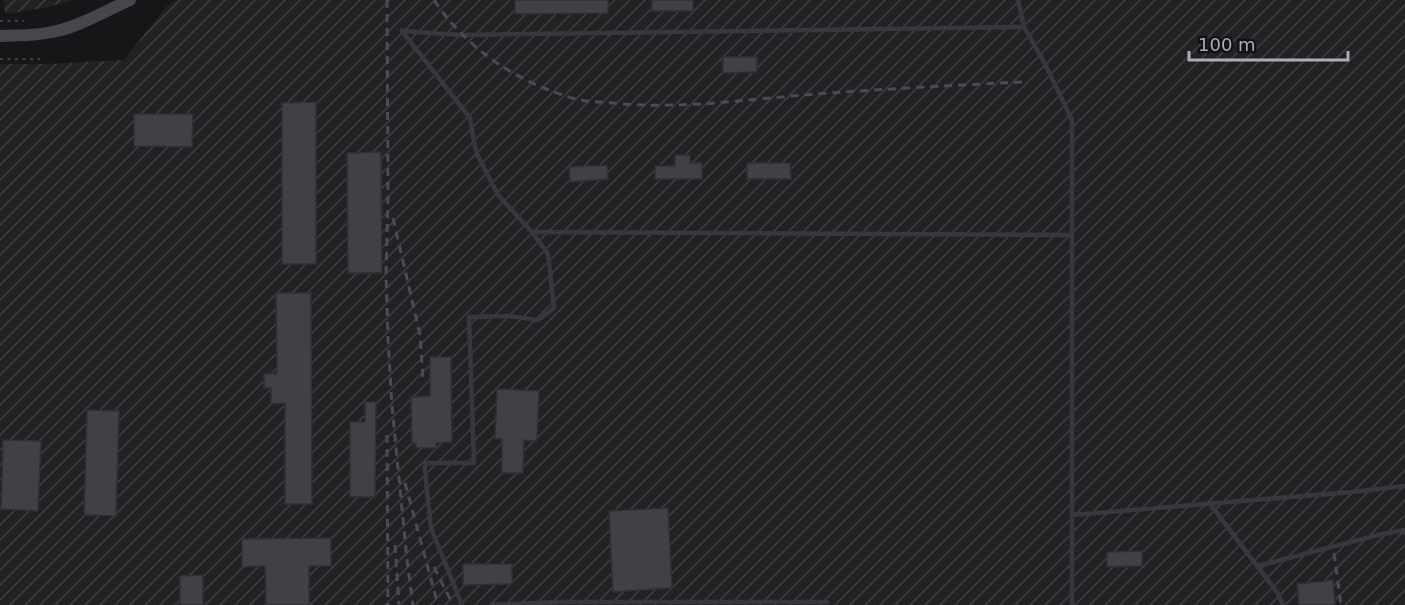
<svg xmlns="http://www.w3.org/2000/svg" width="1405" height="605" viewBox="0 0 1405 605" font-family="'DejaVu Sans',sans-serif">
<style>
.industrial{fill:url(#industrial-furrows)}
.building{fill:#404145;stroke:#303034;stroke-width:1.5}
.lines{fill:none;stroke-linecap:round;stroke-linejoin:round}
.path{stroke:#3d3f44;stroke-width:2;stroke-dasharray:3 4.5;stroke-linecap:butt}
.lane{stroke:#37383d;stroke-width:4.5}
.secondary{stroke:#45474d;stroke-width:12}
.rail{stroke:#4a4c52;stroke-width:3;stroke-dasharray:8 6;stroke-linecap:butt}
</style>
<defs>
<pattern id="industrial-furrows" width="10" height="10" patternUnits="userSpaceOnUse" patternTransform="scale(1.5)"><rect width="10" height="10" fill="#222225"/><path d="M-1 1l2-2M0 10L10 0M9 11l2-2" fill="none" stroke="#3f3f43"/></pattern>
</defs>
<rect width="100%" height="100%" fill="#161618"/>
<g class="industrial">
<path d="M4 0H74L43 8 5 14Z"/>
<path d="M176 0H1405V605H0V64H45L124 60 166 7Z"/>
</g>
<g class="building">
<path d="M515 0H608V13L515 14Z"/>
<rect x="652" y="0" width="41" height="11"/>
<path d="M723 57H757V72L723 73Z"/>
<path d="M316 102V264H282V103Z"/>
<path d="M134 114H193L192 147 134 146Z"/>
<path d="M381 152 382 273H348L347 153Z"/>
<path d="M675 155H690V163H702V179H655V166H675Z"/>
<path d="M747 163H790L791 179H747Z"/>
<path d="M607 165 608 179 570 182 569 167Z"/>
<path d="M276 293H311L312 504H285V403L271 404V388H264V374H277Z"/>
<path d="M430 357H451L452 442 436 443V448H416V443H412L411 397 430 396Z"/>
<path d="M497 389 539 391 537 441 524 440 523 473H502V439H495Z"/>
<path d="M365 402H376L375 497H350V422H365Z"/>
<path d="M87 410 119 411 116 516 84 515Z"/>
<path d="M3 440 41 441 38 511 1 509Z"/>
<path d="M668 508 672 588 613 592 609 511Z"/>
<path d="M331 538V566H309V605H266L265 566 242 567V539Z"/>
<path d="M1142 551V566L1107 567V552Z"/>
<path d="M463 564H512V584L463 585Z"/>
<path d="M203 575V605H180V576Z"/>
<path d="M1333 580 1335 605H1299L1297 584Z"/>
</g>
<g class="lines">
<g class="path">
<path d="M0 21H24"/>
<path d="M0 59H40"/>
</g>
<g class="lane">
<path d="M1018 0 1024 27"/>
<path d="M402 31 462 35 1024 27 1045 64 1072 120V605"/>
<path d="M402 31 470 118 476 152 498 195 532 232 548 254 554 308 538 320 509 316 469 317 474 463H425V471L431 528 462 605"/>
<path d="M532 232 1072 235"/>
<path d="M1210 504 1277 592 1283 605"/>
<path d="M1072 515 1352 492 1405 486"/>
<path d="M1258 566 1374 536 1404 530 1405 533"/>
<path d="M491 605 555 602"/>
<path d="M555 605V602H827"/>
</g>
<path class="secondary" d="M0 36C17 35 35 36 52 32 79 27 105 11 130 0"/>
<g class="rail">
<path d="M387 0 388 195 386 274 388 339 392 406 407 560 413 605"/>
<path d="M434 0C450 24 470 44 494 61 519 78 546 91 576 99 588 102 600 102 612 103 680 110 748 99 816 94 885 89 955 85 1024 82"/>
<path d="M393 218 420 335 423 379"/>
<path d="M387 435 388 605"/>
<path d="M405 483 438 605"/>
<path d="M395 545 399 605"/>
<path d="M1334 553 1341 605"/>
<path d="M434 567 453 605"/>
</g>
</g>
<path d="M1189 51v9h159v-9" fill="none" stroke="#a8adb8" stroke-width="3"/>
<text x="1198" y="51" font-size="18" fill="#a8adb8" stroke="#111113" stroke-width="4.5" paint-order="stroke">100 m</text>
</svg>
